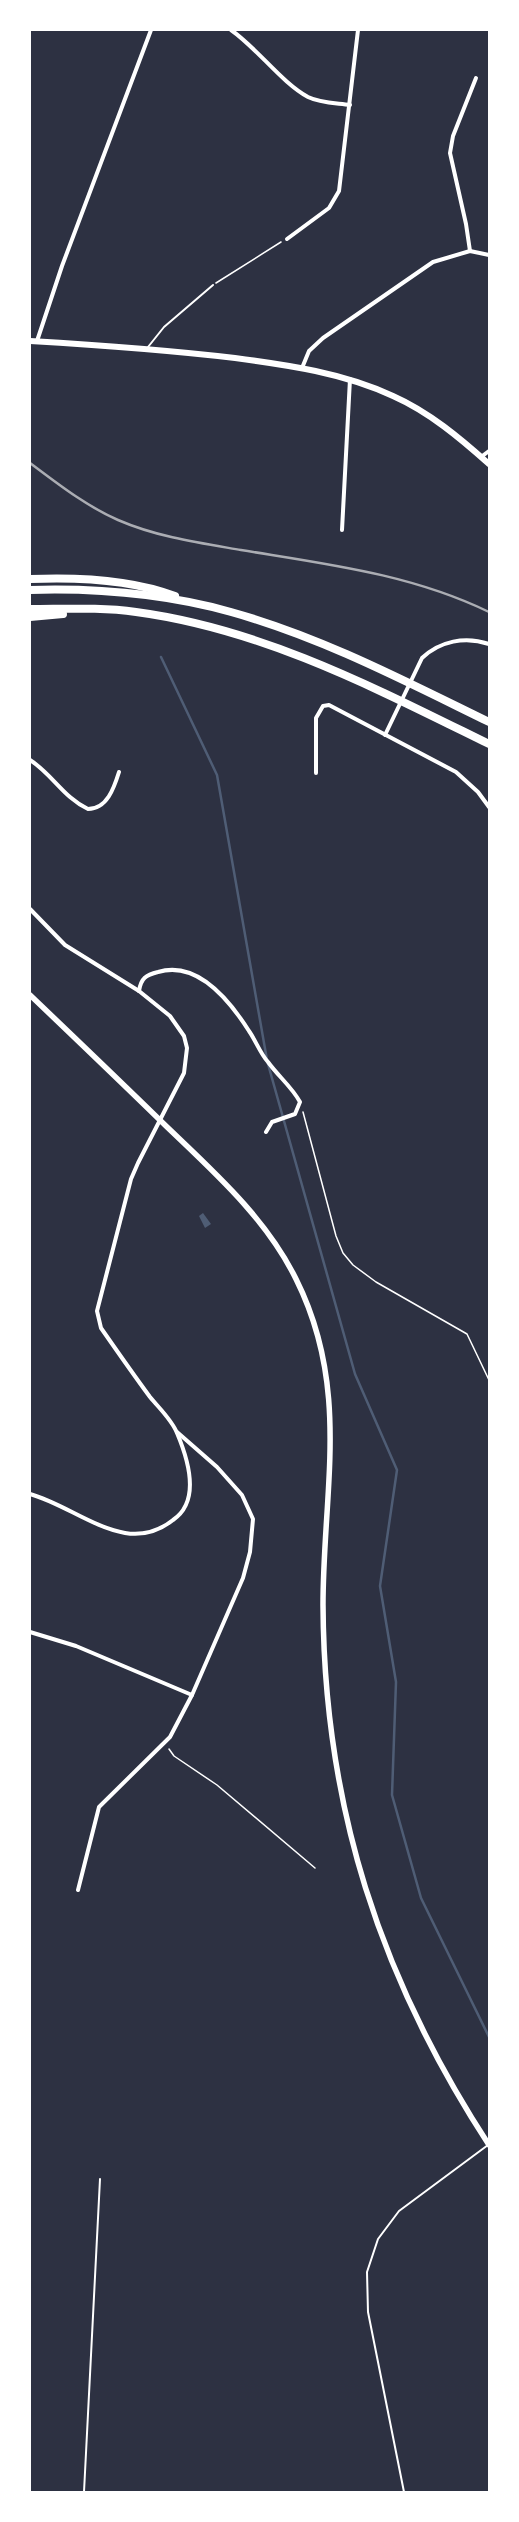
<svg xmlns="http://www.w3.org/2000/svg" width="519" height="2522" viewBox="0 0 519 2522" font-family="Commissioner,sans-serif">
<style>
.water{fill:#4f5d75}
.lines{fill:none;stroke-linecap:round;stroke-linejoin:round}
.stream{stroke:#4f5d75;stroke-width:2.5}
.path{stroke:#fff;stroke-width:1.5}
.service{stroke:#fff;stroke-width:2}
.minor{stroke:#fff;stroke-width:4}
.tertiary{stroke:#fff;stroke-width:5.5}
.secondary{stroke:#fff;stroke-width:6}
.motorway{stroke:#fff;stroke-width:8}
.rail{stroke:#abadb3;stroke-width:2.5}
</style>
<rect width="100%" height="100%" fill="#2d3142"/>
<path class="water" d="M203 1213 211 1224 205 1228 199 1216Z"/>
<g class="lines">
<g class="stream">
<path d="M161 657 217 775 267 1060"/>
<path d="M268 1064 355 1374 397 1470 380 1586 396 1682 392 1795 421 1898 489 2037"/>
</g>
<g class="path">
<path d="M216 283 281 242"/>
<path d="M303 1112 336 1236 343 1253 353 1265 376 1282 467 1334 489 1380"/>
<path d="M169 1749 174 1756 217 1785 315 1868"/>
</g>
<g class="service">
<path d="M148 347 164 327 213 285"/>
<path d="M84 2492 100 2179"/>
<path d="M404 2492 368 2312 367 2272 378 2239 399 2211 488 2145"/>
</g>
<g class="minor">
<path d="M231 30C257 48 282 83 308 97 320 103 336 103 350 105"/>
<path d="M287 239 329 208 339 191 358 30"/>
<path d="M470 251 466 224 450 153 453 136 476 78"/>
<path d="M37 341 62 266 151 30"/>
<path d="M302 368 309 351 323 338 433 262 470 251 489 255"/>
<path d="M481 457 489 451"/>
<path d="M342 530 350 379"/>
<path d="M385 735 422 658C440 641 465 636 489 644"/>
<path d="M30 760C52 774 64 798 88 809 107 809 114 788 119 772"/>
<path d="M316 773V718L323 706 329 705 456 772 478 792 489 807"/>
<path d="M30 909 65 945 139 991 170 1016 184 1036 187 1048 184 1073 138 1163 131 1179 97 1311 101 1328C117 1351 133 1374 150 1397 159 1408 172 1420 177 1433 188 1459 201 1501 173 1520 159 1531 143 1536 125 1533 92 1527 62 1503 30 1494"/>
<path d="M139 991C141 978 146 975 158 972 198 960 230 1001 249 1031 256 1041 260 1053 268 1062 278 1076 292 1087 300 1102L295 1114 272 1122 266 1132"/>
<path d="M30 1632 76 1646 192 1695"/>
<path d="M78 1890 99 1807 170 1737 192 1695 243 1578 250 1552 253 1519 242 1495 217 1467 177 1432"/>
</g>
<path class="tertiary" d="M30 995C75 1038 121 1082 166 1126 214 1172 266 1218 296 1279 351 1389 323 1490 323 1605 324 1806 380 1978 489 2145"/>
<path class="secondary" d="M30 341C98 345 167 350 235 358 288 365 344 373 393 396 429 412 460 438 489 464"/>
<g class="motorway">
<path d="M30 579C78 577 130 579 175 596"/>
<path d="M30 590C97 588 166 594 231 612 321 637 405 681 489 722"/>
<path d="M30 609C65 609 101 607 136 612 263 629 375 688 489 744"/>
<path d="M30 617 63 614"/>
</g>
<path class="rail" d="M30 463C58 484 86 506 118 520 157 537 200 543 241 550 326 564 411 574 489 612"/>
</g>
<rect width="519" height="2522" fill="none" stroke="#ffffff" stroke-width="62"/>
</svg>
